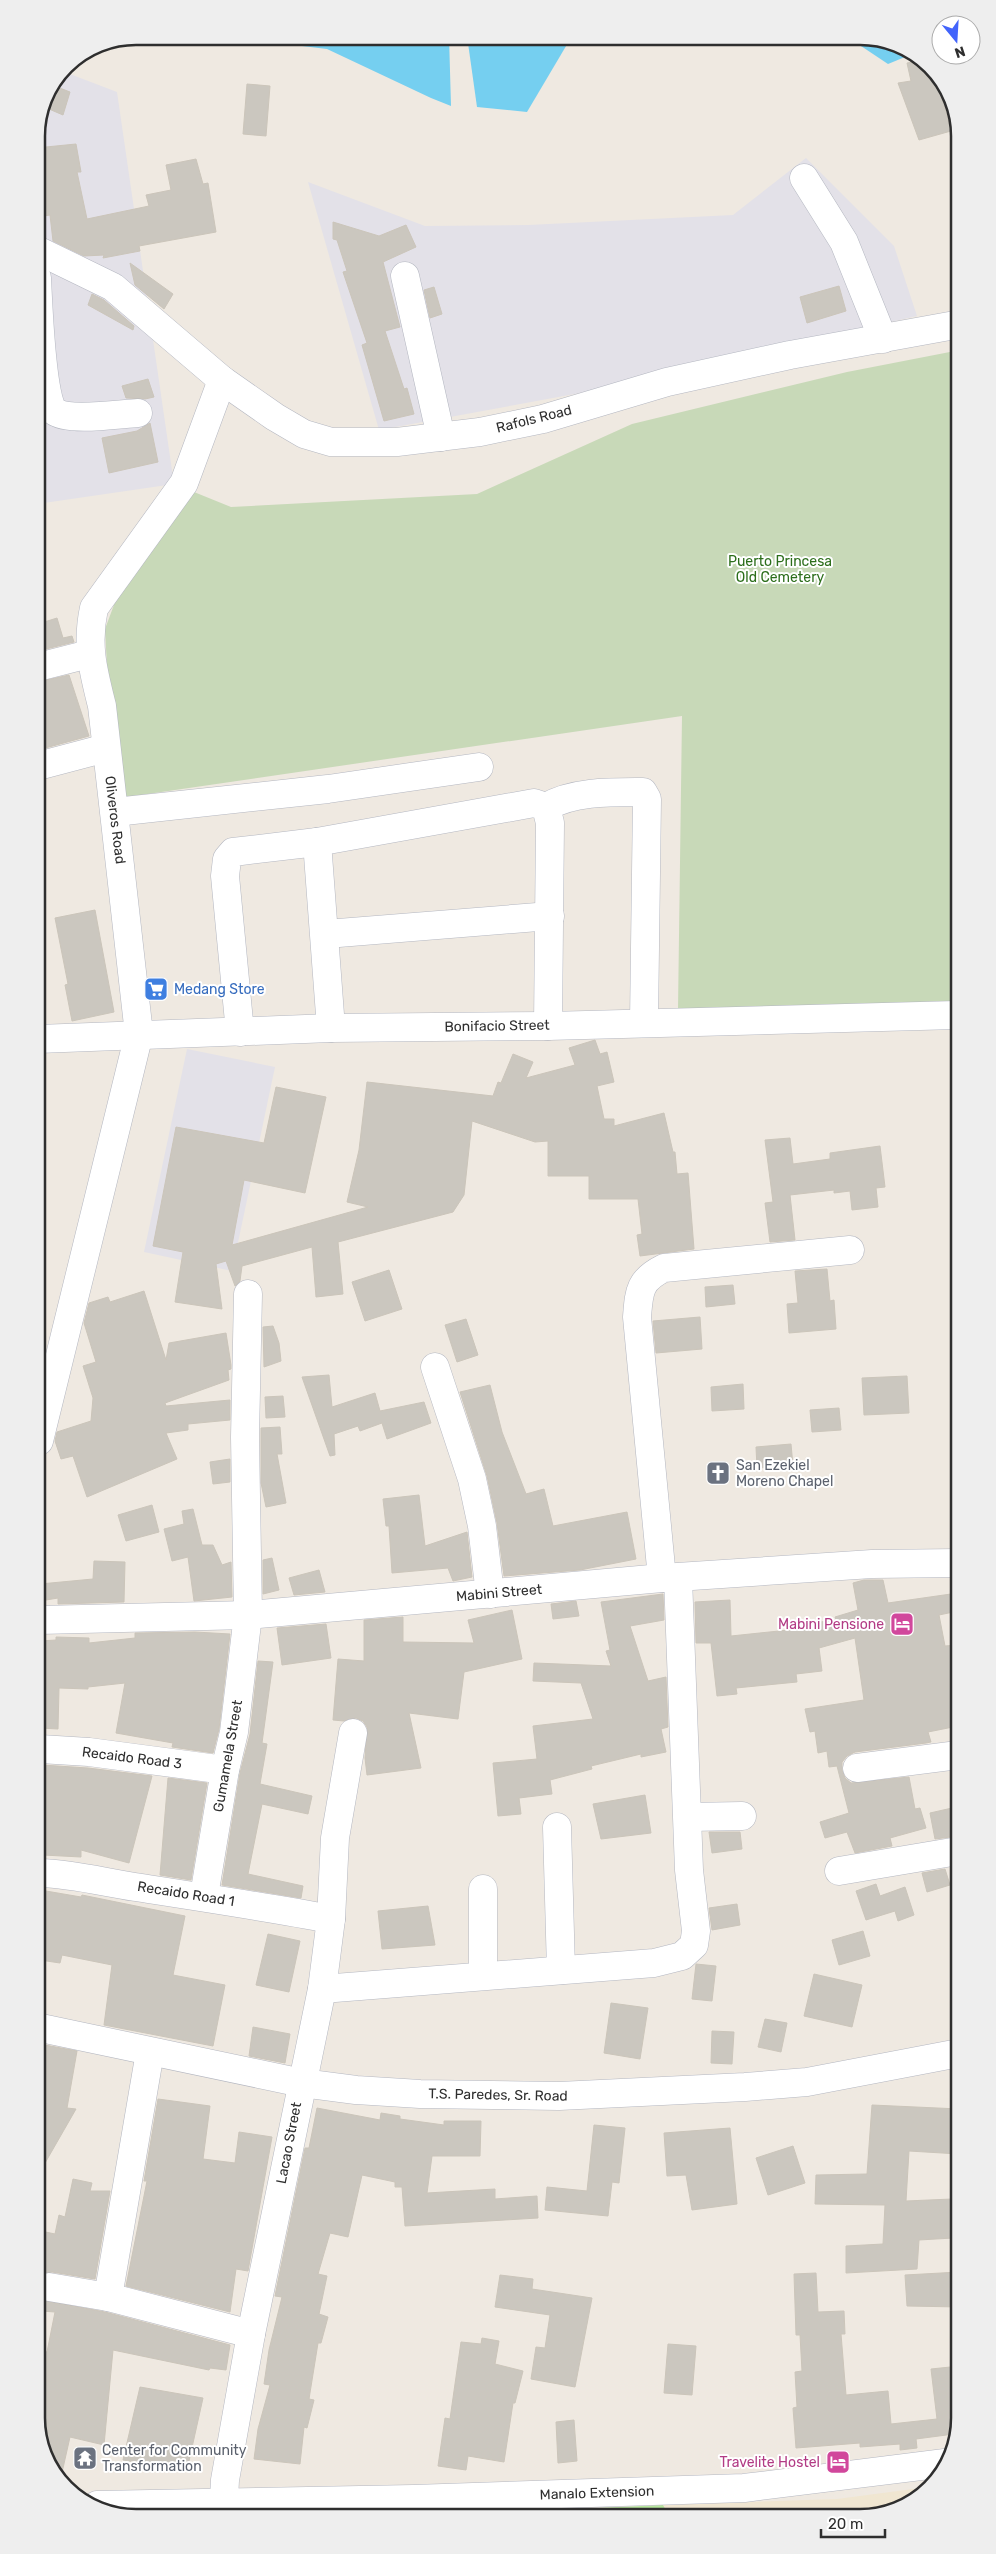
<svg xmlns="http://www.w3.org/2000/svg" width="996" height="2554" viewBox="0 0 996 2554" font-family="Rubik,sans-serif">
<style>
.industrial{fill:#e3e1e8}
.education{fill:#f0e6d1}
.green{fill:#b6e59e}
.cemetery{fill:#c8d9b8}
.water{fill:#75cff0}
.building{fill:#cbc7bf;stroke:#cbc5ba}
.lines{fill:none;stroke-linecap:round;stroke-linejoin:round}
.minor-casing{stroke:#b4b7c1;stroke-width:29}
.minor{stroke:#fff;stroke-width:28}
.labels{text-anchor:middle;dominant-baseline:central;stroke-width:4;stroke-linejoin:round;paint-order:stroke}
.street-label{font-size:14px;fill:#2e2e2e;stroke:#fff}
.park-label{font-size:14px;fill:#2c6e1b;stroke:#fff}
.shop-label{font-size:14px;fill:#366cbe;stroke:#fff;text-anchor:start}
.worship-label{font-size:14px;fill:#5b616d;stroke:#fff;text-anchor:start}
.hotel-label{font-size:14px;fill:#b23c85;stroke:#fff;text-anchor:end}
.rim{fill:none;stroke:#2e2e2e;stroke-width:2.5}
</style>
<rect width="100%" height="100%" fill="#efe9e1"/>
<g class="industrial">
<path d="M62 71 117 92 174 484 37 504 36 129 44 97Z"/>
<path d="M806 158 894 246 917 316 580 393 379 430 308 182 425 226 528 225 733 215Z"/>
<path d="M187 1049 275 1067 232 1271 144 1252Z"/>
</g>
<path class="education" d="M928 2487 892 2513 668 2514 663 2505 837 2499Z"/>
<path class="green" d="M663 2505 668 2514 428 2516Z"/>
<path class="cemetery" d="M955 351 957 1004 678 1009 682 716 120 798 108 685 105 629 124 578 194 492 231 507 477 494 632 424 847 372Z"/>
<g class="water">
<path d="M219 36H449L451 106 431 98 327 49Z"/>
<path d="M467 36H572L527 112 477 107Z"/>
<path d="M846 36H867L904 50 905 57 888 64Z"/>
</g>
<g class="building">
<path d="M923 60 937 79 951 131 919 140 898 83 911 81 907 63Z"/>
<path d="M247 84 270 86 266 136 243 134Z"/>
<path d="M52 85 70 92 63 115 42 106 44 97Z"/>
<path d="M76 144 81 172H77L87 219 149 206 146 195 171 190 166 165 196 159 203 184 208 183 216 232 139 246 140 251 103 258 104 255 84 256 53 241 50 215 37 217 36 148Z"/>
<path d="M333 222 379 236 406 225 416 247 383 262 400 327 385 331 404 389 407 388 414 414 384 421 362 345 367 343 343 272 347 271 337 240 333 239Z"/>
<path d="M130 263 173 294 164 309 135 285Z"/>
<path d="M839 286 846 311 807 323 800 297Z"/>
<path d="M434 287 442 314 430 318 424 290Z"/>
<path d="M92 294 104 300 134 326 133 330 88 305Z"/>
<path d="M148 379 154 397 145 399 126 398 122 386Z"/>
<path d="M150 423 158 462 109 473 102 438 137 431Z"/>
<path d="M57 618 63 638 72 636 74 642 38 651V624Z"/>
<path d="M69 675 89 736 38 750V682Z"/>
<path d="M95 910 114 1012 72 1021 65 985 68 984 55 918Z"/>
<path d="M595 1040 600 1054 607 1052 614 1082 597 1086 604 1119H614V1126L664 1113 673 1152H675L677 1174 688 1173 694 1249 640 1256 637 1235 642 1234 638 1199H589V1176H548V1141L535 1142 472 1121 464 1195 453 1212 338 1242 343 1294 316 1297 312 1247 242 1266 240 1281 235 1286 226 1261 216 1264 222 1309 175 1302 183 1252 153 1246 176 1127 264 1143 276 1087 326 1097 305 1193 244 1180 232 1245 368 1207 347 1202 359 1150 367 1082 493 1096 498 1082 501 1083 513 1054 533 1062 526 1078 575 1065 569 1048Z"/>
<path d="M790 1138 793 1164 830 1159V1153L880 1146 885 1187 876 1188 878 1207 852 1210 850 1191 834 1193V1190L790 1195 795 1240 770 1242 765 1203 773 1202 765 1140Z"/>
<path d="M827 1269 830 1301 834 1300 836 1329 789 1333 787 1304 798 1303 795 1271Z"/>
<path d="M389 1270 402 1309 365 1321 352 1282Z"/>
<path d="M733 1285 735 1304 706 1307 705 1287Z"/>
<path d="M144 1291 166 1360 169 1343 226 1333 231 1365V1369L228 1370 229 1380 165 1403 166 1406 230 1400V1420L188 1424V1430L166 1433 177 1459 87 1497 73 1456 61 1459 55 1441 57 1432 91 1421 93 1398 83 1366 96 1362 84 1323 89 1303 108 1297 110 1302Z"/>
<path d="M700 1317 702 1349 656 1353 653 1321Z"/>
<path d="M466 1319 478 1355 457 1362 445 1325Z"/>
<path d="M273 1326 279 1343 281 1361 264 1367 263 1327Z"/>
<path d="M329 1375 332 1407 375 1393 380 1411 424 1402 431 1423 387 1439 382 1423 360 1431 358 1426 334 1434 335 1455 330 1456 302 1377Z"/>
<path d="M907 1376 909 1413 864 1415 862 1378Z"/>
<path d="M743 1384 744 1409 712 1411 711 1387Z"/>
<path d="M490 1385 502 1432 526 1494 544 1489 553 1526 627 1512 636 1559 580 1570 504 1576 497 1523 487 1476 460 1392Z"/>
<path d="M283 1396 285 1417 266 1418 265 1397Z"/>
<path d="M839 1408 841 1430 812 1432 810 1410Z"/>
<path d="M280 1427 282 1454H277L286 1503 266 1507 261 1483V1428Z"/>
<path d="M791 1444 793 1466 757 1468 756 1447Z"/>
<path d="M230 1459V1482L213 1484 210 1462Z"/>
<path d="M419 1495 425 1546 467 1532 472 1577 453 1581 448 1568 392 1573 389 1526H386L383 1499Z"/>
<path d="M152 1505 159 1532 126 1541 118 1515Z"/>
<path d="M193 1509 202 1545H213L222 1565 231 1562 232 1597 194 1601 188 1557 172 1561 164 1529 184 1524 182 1511Z"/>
<path d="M272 1558 279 1590 263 1594V1560Z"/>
<path d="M94 1561 125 1562 124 1602 58 1604V1598L40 1601V1584L93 1579Z"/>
<path d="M319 1570 325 1592 294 1595 289 1578Z"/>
<path d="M864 1580H883L888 1603 958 1593V1611L939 1615 945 1646 958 1645V1726L928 1732 931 1742 926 1743 855 1752 847 1756 842 1762V1770L845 1778 851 1783 909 1777 915 1809 920 1808 926 1828 890 1838 892 1846 855 1853 847 1832 825 1838 820 1822 849 1813 837 1766 829 1767 827 1751 818 1753 815 1731 810 1732 805 1709 864 1700 855 1638 819 1648 822 1671 796 1674 797 1682 736 1688 737 1694 717 1696 711 1643H696L695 1602 730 1600 731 1636 798 1629 797 1625 836 1620 835 1617 858 1610 853 1583Z"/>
<path d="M663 1594 664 1620 630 1626 648 1681 666 1677 668 1727 661 1729 666 1752 641 1757V1754L591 1766 592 1769 550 1780 552 1794 519 1798 521 1814 498 1816 493 1763 537 1759 533 1726 593 1719 581 1683 533 1681 534 1663 611 1666 606 1651 610 1650 601 1602Z"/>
<path d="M576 1601 579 1616 553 1619 551 1604Z"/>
<path d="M512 1610 522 1659 464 1672 458 1719 409 1713 421 1768 367 1775 365 1758 367 1727 363 1721 356 1718 344 1721 333 1720 338 1659 364 1661V1620L403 1617V1642L474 1643 468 1620Z"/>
<path d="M326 1624 331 1658 282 1665 277 1628Z"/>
<path d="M195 1632 230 1634 219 1729 213 1753 172 1747 173 1743 116 1733 125 1683 88 1687V1689L59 1688 58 1729 40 1728V1641L56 1640V1637L89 1638V1643L135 1638V1633Z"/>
<path d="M258 1661 273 1662 262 1743 267 1744 260 1784 312 1796 308 1814 262 1804 248 1874 303 1886 301 1898 222 1885 240 1773 250 1734Z"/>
<path d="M42 1765 88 1768 152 1776 129 1863 81 1850V1857L43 1855 45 1810H42Z"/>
<path d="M168 1778 207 1783 191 1880 160 1875Z"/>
<path d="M645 1795 651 1833 601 1839 593 1804Z"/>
<path d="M952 1808 958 1836 935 1839 930 1813Z"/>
<path d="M709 1832H740L742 1849 712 1853Z"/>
<path d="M945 1869 950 1885 927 1892 922 1873Z"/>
<path d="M876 1884 880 1896 905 1887 914 1915 898 1921 895 1911 866 1920 856 1891Z"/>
<path d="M40 1890 81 1897 82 1895 185 1916 173 1975 225 1985 213 2046 104 2025 112 1965 62 1955 60 1963 40 1960Z"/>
<path d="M737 1904 740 1925 712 1930 709 1908Z"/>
<path d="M428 1906 435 1945 382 1949 378 1911Z"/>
<path d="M863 1931 870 1956 839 1965 832 1940Z"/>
<path d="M268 1934 300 1941 289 1992 256 1985Z"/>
<path d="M696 1964 716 1966 712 2001 692 1999Z"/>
<path d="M814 1974 862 1985 852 2027 804 2016Z"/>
<path d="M611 2003 648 2008 640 2059 604 2053Z"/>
<path d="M765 2019 787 2023 781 2052 758 2047Z"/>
<path d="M253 2027 290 2034 285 2063 249 2056Z"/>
<path d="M712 2031 734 2032 732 2064 711 2063Z"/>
<path d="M45 2045 77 2051 67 2108 76 2109 41 2170V2071Z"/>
<path d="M158 2099 210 2106 203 2159 235 2163 239 2132 272 2137 248 2271 236 2269 230 2312 126 2286 147 2181H144Z"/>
<path d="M872 2105 959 2109V2154L909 2151 906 2201 952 2199 953 2238 919 2240 917 2269 846 2273V2246L883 2244 885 2205 815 2204 816 2175 867 2174Z"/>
<path d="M317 2108 380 2120 381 2113 400 2116V2119L444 2125V2121H481L480 2156H432L427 2193 495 2189V2199L537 2196 538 2218 405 2226 402 2187H395V2182L362 2175 348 2237 330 2233 318 2274 327 2276 319 2314 328 2317 321 2343H318L309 2399 314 2400 307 2428 304 2427 300 2464 254 2459 258 2429 270 2385 264 2384 269 2350 282 2297 275 2296 305 2148H309Z"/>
<path d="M594 2125 625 2128 619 2183 612 2182 608 2216 545 2210 547 2187 587 2191Z"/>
<path d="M730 2128 737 2204 692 2210 686 2175 667 2176 664 2133Z"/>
<path d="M793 2146 805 2183 768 2195 756 2158Z"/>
<path d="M73 2179 92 2183 90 2191H110L95 2279 52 2272 41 2274V2231L55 2234 59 2215 65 2217Z"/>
<path d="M959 2272 960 2307 907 2306 905 2275Z"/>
<path d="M816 2273 818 2312 844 2311 845 2334H841L846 2395 888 2391 891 2424 937 2419 931 2369 960 2366V2419L954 2434 916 2439 917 2448 900 2450V2444L860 2447V2443L796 2448 793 2408 797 2407 795 2372 802 2371 800 2335H796L794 2274Z"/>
<path d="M500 2275 533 2279 532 2289 592 2298 575 2387 531 2379 536 2347 545 2348 550 2315 495 2307Z"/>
<path d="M41 2300 105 2312 230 2345 226 2370 210 2368 209 2370 113 2350 104 2445 70 2437 61 2477 41 2450 46 2379 41 2378V2351L47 2352 55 2312 41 2311Z"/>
<path d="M482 2338 499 2341 495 2364 523 2371 515 2403H513L504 2462 468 2456 466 2470 438 2466 445 2418 450 2419 461 2342 481 2344Z"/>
<path d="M668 2344 696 2346 692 2395 664 2393Z"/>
<path d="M140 2387 203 2398 187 2470 123 2460Z"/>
<path d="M574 2420 577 2461 558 2463 556 2422Z"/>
</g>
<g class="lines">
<g class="minor-casing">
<g id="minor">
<path d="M804 178 844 242 883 339"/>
<path d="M37 250 113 287 222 380 275 417 304 434 331 442H397L480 432 543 419 667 382 790 355 955 325"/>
<path d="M405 276 441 437"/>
<path d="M37 278C38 298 42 402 54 411 68 422 119 414 138 413"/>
<path d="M38 667 89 654"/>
<path d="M38 766 106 748"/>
<path d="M546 807C573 791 612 792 643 792L647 799 644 1022"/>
<path d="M115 812 328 789 479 767"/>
<path d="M317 842 331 1028"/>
<path d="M326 934 550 916"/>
<path d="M240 1032 225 876 227 859 233 852 317 842 534 803 546 807 550 823 548 1026"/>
<path d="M38 1039 331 1028 548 1026 957 1015"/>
<path d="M435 1367 472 1479 482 1526 490 1594"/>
<path d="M39 1441 139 1034 102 706C93 670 86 645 94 608L184 483 222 380"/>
<path d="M662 1578 637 1317C639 1292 639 1280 664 1268L850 1250"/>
<path d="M40 1620 248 1615 662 1578 872 1564 958 1563"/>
<path d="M40 1749 89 1752 225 1770"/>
<path d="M857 1768 958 1755"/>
<path d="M689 1817 742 1816"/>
<path d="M557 1827 561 1970"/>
<path d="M839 1871 958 1851"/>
<path d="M40 1873C74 1874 102 1882 135 1887 200 1897 266 1907 331 1919"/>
<path d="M483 1889V1975"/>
<path d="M204 1896 225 1770 234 1732 248 1615 245 1437 248 1294"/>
<path d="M322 1989 654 1963 682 1956 694 1945 696 1931 689 1870 678 1578"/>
<path d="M41 2028 302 2083 356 2090 420 2094 559 2096 745 2087 807 2082 959 2053"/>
<path d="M49 2287 108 2297 251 2334"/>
<path d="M108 2297 150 2052"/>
<path d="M97 2505 413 2499 744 2488 945 2463"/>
<path d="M223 2517 225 2480 251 2334 322 1989 331 1919 335 1838 353 1733"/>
</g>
</g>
<use href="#minor" class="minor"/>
</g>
<defs>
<g id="supermarket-square" transform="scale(1.25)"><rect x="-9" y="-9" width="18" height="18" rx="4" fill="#3f7fe0" stroke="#fff"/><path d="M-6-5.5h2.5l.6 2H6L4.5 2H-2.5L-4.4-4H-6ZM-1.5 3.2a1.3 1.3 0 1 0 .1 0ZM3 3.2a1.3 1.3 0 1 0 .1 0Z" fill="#fff"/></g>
<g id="church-square" transform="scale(1.25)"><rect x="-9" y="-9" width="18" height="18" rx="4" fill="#6b7280" stroke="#fff"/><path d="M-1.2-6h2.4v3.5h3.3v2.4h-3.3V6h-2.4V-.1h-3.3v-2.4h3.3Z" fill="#fff"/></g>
<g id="hotel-square" transform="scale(1.25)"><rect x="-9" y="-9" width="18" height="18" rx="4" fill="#d1479c" stroke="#fff"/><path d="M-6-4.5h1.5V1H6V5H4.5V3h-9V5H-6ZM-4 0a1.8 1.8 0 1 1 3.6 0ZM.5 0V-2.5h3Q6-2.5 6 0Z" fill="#fff"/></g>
<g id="temple-square" transform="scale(1.25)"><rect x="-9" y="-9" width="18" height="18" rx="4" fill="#6b7280" stroke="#fff"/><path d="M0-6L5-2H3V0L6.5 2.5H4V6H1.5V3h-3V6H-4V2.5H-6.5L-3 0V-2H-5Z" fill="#fff"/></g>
</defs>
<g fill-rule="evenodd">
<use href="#supermarket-square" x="156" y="989"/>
<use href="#church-square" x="718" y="1473"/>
<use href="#hotel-square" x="902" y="1624"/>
<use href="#temple-square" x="85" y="2458"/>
<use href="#hotel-square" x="838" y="2462"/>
</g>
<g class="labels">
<g class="street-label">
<text transform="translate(534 419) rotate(-14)">Rafols Road</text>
<text transform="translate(115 820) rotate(83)">Oliveros Road</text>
<text transform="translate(497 1026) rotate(-1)">Bonifacio Street</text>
<text transform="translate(499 1593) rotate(-5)">Mabini Street</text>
<text transform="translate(228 1756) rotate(-80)">Gumamela Street</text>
<text transform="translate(132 1758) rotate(7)">Recaido Road 3</text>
<text transform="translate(186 1894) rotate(9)">Recaido Road 1</text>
<text transform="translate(498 2095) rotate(1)">T.S. Paredes, Sr. Road</text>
<text transform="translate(289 2143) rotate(-79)">Lacao Street</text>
<text transform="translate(597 2493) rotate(-2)">Manalo Extension</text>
</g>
<g class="park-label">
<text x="780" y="561">Puerto Princesa<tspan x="780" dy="16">Old Cemetery</tspan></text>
</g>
<g class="shop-label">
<text x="174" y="989">Medang Store</text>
</g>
<g class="worship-label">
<text x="736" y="1465">San Ezekiel<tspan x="736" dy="16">Moreno Chapel</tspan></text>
<text x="102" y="2450">Center for Community<tspan x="102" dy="16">Transformation</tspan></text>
</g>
<g class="hotel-label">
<text x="884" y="1624">Mabini Pensione</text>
<text x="820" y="2462">Travelite Hostel</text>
</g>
</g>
<path d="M0 0H996V2554H0ZM136 45H860A91 91 0 0 1 951 136V2418A91 91 0 0 1 860 2509H136A91 91 0 0 1 45 2418V136A91 91 0 0 1 136 45Z" fill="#eee" fill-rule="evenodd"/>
<path class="rim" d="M136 45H860A91 91 0 0 1 951 136V2418A91 91 0 0 1 860 2509H136A91 91 0 0 1 45 2418V136A91 91 0 0 1 136 45Z"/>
<g transform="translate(956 40) rotate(162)"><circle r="24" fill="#ffffff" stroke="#ababab"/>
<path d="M0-4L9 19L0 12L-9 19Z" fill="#4264fb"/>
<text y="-8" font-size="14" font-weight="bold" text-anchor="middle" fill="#2e2e2e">N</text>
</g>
<path d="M821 2529v8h64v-8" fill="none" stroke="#2e2e2e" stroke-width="2.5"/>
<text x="828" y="2529" font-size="15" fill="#2e2e2e" stroke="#ffffff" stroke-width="4" paint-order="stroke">20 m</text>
</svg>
